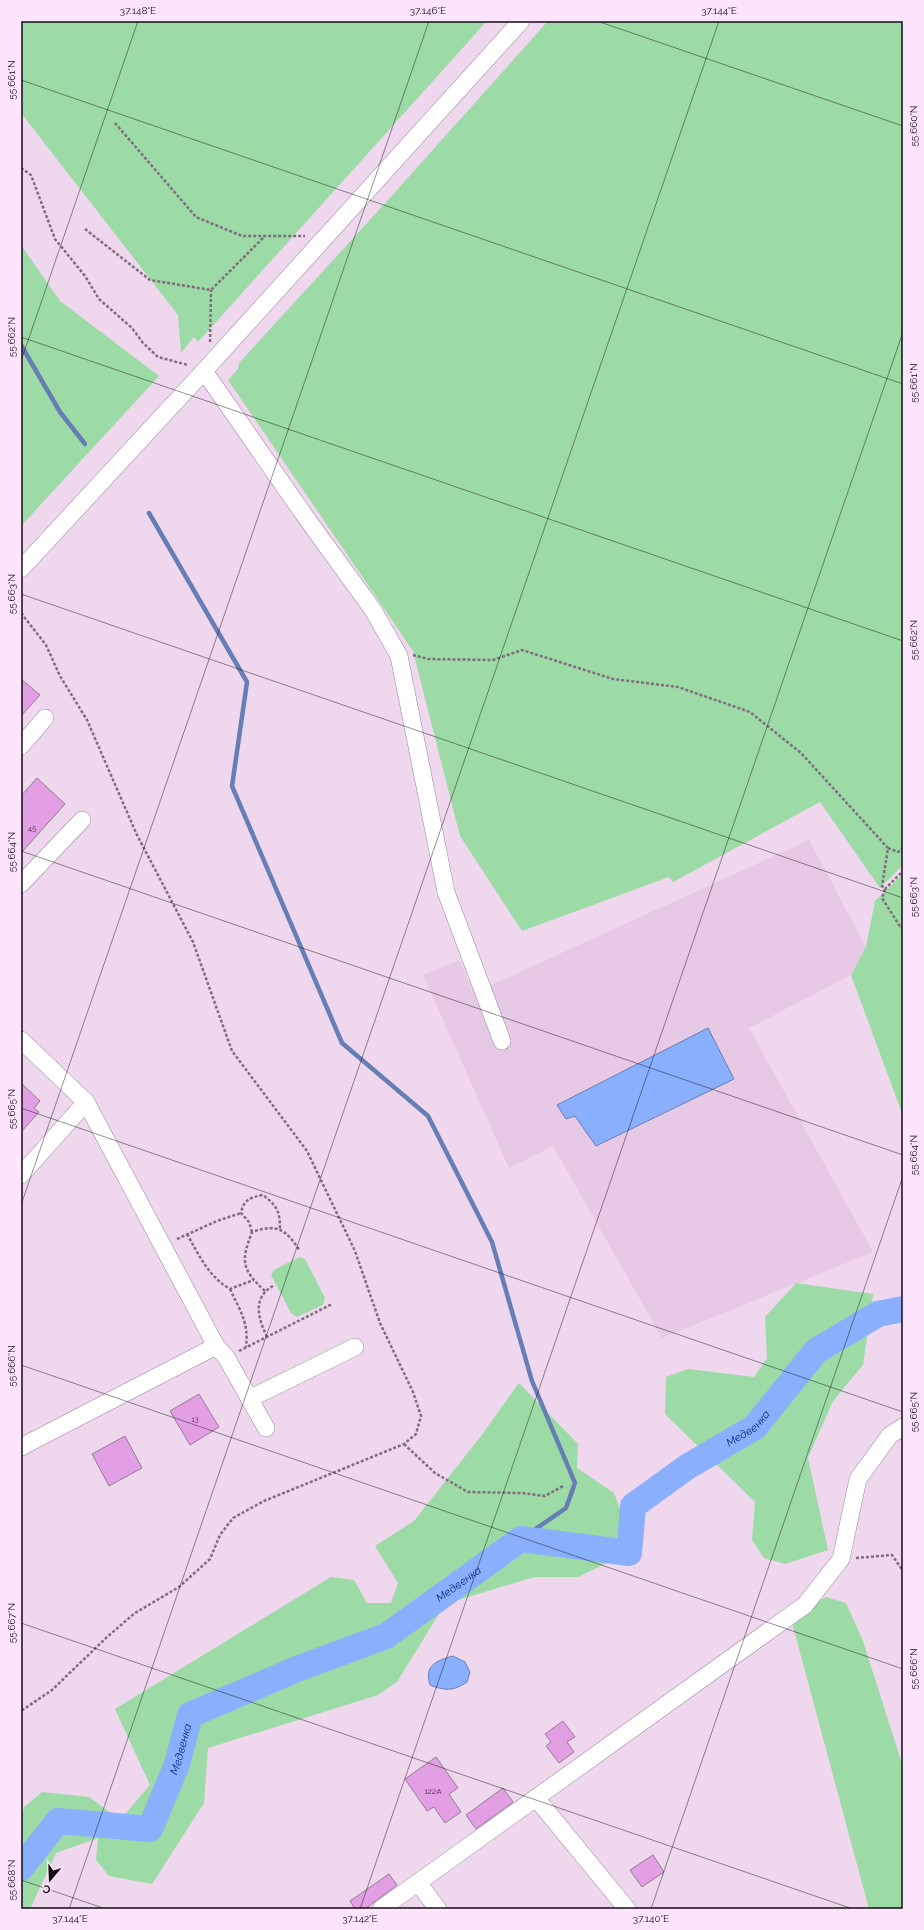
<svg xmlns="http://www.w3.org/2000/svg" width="924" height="1930" viewBox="0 0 924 1930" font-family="Raleway,sans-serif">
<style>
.built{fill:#e5c9e5}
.green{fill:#9cdba5}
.water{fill:#8aaffc;stroke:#667eb6}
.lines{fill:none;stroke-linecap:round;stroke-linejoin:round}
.stream{stroke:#667eb6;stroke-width:4.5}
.river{stroke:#8aaffc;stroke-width:26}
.building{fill:#e39fe3;stroke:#927d92}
.minor-casing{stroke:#9b869b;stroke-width:18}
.path{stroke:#7e6e7d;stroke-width:2.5;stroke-dasharray:3 2;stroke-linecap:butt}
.minor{stroke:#fff;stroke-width:17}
.ticks{fill:none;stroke:#120b12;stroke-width:1;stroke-opacity:0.45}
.labels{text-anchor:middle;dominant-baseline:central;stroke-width:3.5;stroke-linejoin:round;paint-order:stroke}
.number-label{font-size:8px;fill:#463046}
.water-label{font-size:11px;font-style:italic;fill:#0b287f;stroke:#fce5fc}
.neatline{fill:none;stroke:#120b12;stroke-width:1.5}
.ticks-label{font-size:10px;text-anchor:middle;fill:#120b12}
</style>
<rect width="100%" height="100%" fill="#efd7ee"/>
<path class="built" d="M809 840 866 947 851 975 749 1028 873 1252 662 1338 553 1146 509 1168 423 975 459 960 474 993Z"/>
<g class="green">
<path d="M21 21H487L198 342 194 337 181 353 178 315 21 113Z"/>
<path d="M548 21H903V865L880 888 820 802 673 882 669 877 522 931 460 836 413 651 228 380 238 369 239 363 389 199Z"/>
<path d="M21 245 60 301 159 376 21 526Z"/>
<path d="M903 874V1116L851 975 866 947 875 901Z"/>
<path d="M299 1257 305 1259 325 1298 323 1305 297 1317 291 1313 271 1275 274 1270Z"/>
<path d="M796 1283 873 1294 863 1365 833 1401 808 1458 828 1550 785 1564 764 1558 752 1540 755 1502 665 1414 666 1377 688 1369 754 1377 767 1358 765 1317Z"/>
<path d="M519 1383 578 1444 577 1468 614 1493 622 1515 611 1561 578 1577H534L445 1604 397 1682 378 1695 208 1748 204 1803 152 1884 109 1876 96 1860 98 1838 56 1853 30 1909H21V1819L24 1807 42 1792 89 1797 120 1820 150 1785 115 1709 331 1577 354 1580 367 1603H391L398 1583 375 1546 414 1521 481 1436Z"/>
<path d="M826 1597 846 1603 863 1641 903 1767V1909H869L791 1619Z"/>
</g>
<g class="water">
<path d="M708 1028 734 1079 596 1146 575 1116 566 1119 557 1105Z"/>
<path d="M453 1656 465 1662 470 1672 467 1682C454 1691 445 1691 430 1685 424 1665 436 1661 453 1656Z"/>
</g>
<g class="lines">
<g class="stream">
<path d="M21 345 60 412 85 444"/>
<path d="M149 513 247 682 232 786 342 1043 428 1116 492 1242 532 1381 575 1483 566 1508 521 1539"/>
</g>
<path class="river" id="s1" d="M21 1868 58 1821 150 1829 177 1764 190 1715 297 1669 386 1636 521 1539 629 1553 633 1506 687 1467 755 1427 816 1351 878 1314 903 1309"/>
</g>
<g class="building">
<path d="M21 679 40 695 21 716Z"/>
<path d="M37 778 65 804 21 853V796Z"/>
<path d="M21 1083 40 1101 34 1108 39 1112 21 1132Z"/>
<path d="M199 1394 219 1427 190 1445 170 1411Z"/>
<path d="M125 1436 142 1468 109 1486 92 1454Z"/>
<path d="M563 1721 575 1737 567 1742 574 1752 559 1763 546 1746 551 1742 545 1734Z"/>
<path d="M436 1757 458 1788 449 1794 461 1812 445 1823 434 1807 427 1811 405 1779Z"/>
<path d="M503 1788 513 1802 476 1829 466 1815Z"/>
<path d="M653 1855 664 1872 642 1887 630 1870Z"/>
<path d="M389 1874 397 1885 365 1909H355L350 1901Z"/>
</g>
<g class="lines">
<g class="minor-casing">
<g id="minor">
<path d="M204 371 307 519 373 610 399 656 446 892 502 1041"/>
<path d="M21 569 204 371 521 21"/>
<path d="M21 746 45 718"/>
<path d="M21 884 82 820"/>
<path d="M21 1040 86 1102 216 1346 21 1447"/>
<path d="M21 1175 86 1102"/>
<path d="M216 1346 226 1357 266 1428"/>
<path d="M249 1399 355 1347"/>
<path d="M536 1798 627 1909"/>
<path d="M418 1883 438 1909"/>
<path d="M381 1909 805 1605 841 1559 858 1479 890 1435 903 1427"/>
</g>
</g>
<g class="path">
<path d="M115 123 196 217 242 236H305"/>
<path d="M21 168 31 175 55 239 85 276 99 299 132 328 143 343 158 357 188 365"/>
<path d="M85 229 150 280 211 290 264 237"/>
<path d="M210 342 211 290"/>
<path d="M21 613 46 645 60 676 87 720 137 835 193 942 232 1051 307 1151 355 1251 380 1323 413 1392 421 1416 416 1434 404 1444 264 1501 233 1518 220 1535 210 1559 179 1587 135 1613 107 1637 52 1690 21 1711"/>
<path d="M413 655 428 659 493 660 522 650 613 679 678 687 750 712 801 753 888 848 882 886 885 889 903 871"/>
<path d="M888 848 898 852 903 848"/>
<path d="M885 889 882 898 901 928 903 927"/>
<path d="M252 1232 249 1222 241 1213C243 1200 251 1197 263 1195 277 1206 280 1211 280 1229"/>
<path d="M187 1234C199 1255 208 1276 230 1289L254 1280"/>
<path d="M177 1239 217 1221 241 1213"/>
<path d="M230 1289C240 1311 249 1322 246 1347"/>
<path d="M265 1291C241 1269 241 1261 252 1232 278 1223 286 1230 300 1251"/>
<path d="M267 1337C258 1318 252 1298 273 1286"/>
<path d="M239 1351 332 1304"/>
<path d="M404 1444 435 1473 468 1492 522 1493 545 1496 563 1486"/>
<path d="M856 1558 892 1555 903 1571"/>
</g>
<use href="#minor" class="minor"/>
</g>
<path class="ticks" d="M597 21 903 126M21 80 903 384M21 337 903 641M21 361 138 21M21 594 903 898M21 851 903 1155M21 1108 903 1412M21 1205 429 21M21 1365 903 1669M21 1623 853 1909M21 1880 106 1909M69 1909 719 21M360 1909 903 332M651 1909 903 1176"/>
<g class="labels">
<g class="number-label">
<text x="32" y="828">45</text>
<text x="195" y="1419">13</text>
<text x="433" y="1791">122А</text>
</g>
<g class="water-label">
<text stroke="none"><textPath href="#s1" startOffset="946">Медвенка</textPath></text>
<text stroke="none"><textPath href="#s1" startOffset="574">Медвенка</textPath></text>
<text stroke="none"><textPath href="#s1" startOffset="238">Медвенка</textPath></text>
</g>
</g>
<rect width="924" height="1930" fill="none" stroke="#fce5fc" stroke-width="44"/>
<g transform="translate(50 1880) rotate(199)" stroke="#fce5fc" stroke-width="3" paint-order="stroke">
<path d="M0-3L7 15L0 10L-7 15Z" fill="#120b12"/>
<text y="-6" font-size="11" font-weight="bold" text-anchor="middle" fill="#120b12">С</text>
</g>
<rect x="22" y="22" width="880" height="1886" class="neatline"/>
<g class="ticks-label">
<text x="138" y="14">37.148°E</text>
<text x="428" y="14">37.146°E</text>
<text x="719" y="14">37.144°E</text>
<text transform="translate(11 80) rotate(-90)" y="4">55.661°N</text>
<text transform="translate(913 126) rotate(-90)" y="4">55.660°N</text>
<text transform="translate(11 337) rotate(-90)" y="4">55.662°N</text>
<text transform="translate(913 383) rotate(-90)" y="4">55.661°N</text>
<text transform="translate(11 594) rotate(-90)" y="4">55.663°N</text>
<text transform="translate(913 640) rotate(-90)" y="4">55.662°N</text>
<text transform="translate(11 852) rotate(-90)" y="4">55.664°N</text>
<text transform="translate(913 897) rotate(-90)" y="4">55.663°N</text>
<text transform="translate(11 1109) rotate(-90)" y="4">55.665°N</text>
<text transform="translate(913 1155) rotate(-90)" y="4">55.664°N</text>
<text transform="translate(11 1366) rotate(-90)" y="4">55.666°N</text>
<text transform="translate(913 1412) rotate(-90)" y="4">55.665°N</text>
<text transform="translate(11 1623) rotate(-90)" y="4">55.667°N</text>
<text transform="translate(913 1669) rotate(-90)" y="4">55.666°N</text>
<text transform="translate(11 1880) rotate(-90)" y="4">55.668°N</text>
<text x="70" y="1922">37.144°E</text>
<text x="360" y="1922">37.142°E</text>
<text x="651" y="1922">37.140°E</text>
</g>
</svg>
